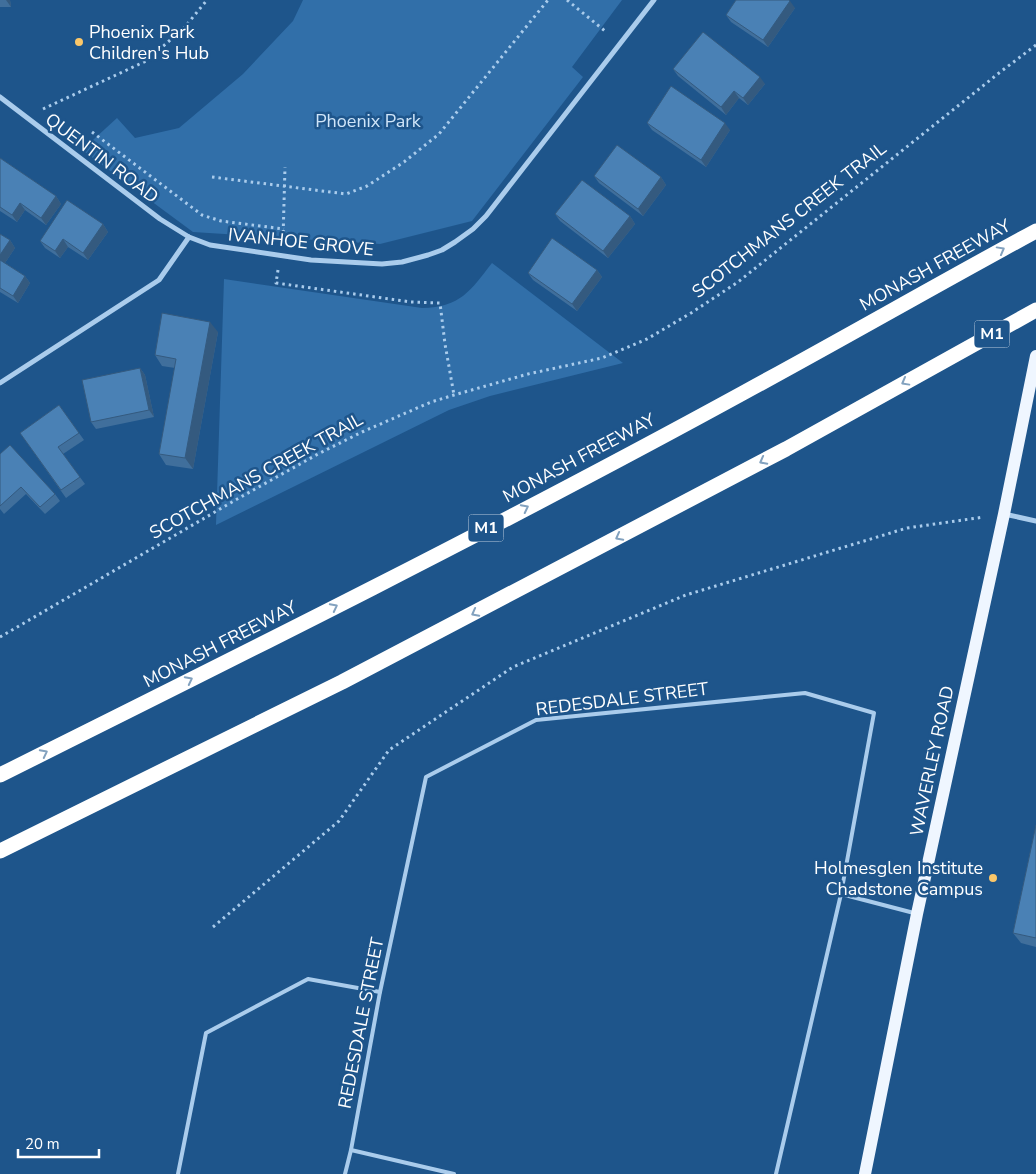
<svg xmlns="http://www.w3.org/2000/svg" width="1036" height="1174" viewBox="0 0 1036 1174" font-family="'Nunito Sans',sans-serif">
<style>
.green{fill:#316fa9}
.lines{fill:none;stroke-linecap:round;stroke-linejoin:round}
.path{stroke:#aaccec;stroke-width:3;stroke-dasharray:2.5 4;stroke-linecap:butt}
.lane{stroke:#aaccec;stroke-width:4}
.street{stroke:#aaccec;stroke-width:5}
.primary{stroke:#eff6ff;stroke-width:12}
.highway{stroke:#fff;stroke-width:15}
.wall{fill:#406f9c}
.shaded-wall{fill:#345a7f}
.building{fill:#4a81b5;stroke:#345a7f}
.oneway{stroke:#83a2bf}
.poi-dot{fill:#fbc769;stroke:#1e558b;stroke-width:2}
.labels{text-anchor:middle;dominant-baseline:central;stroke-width:5;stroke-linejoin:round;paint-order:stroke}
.shield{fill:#1e558b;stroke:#bcccdc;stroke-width:1}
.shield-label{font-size:16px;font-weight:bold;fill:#fff}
.poi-label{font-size:18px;fill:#fff;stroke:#1e558b;text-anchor:start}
.park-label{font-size:18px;fill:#cfe5f9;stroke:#1e558b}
.street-label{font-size:18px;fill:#fff;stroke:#1e558b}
</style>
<rect width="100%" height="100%" fill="#1e558b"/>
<g class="green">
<path d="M303 0H622L572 67 583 77 472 221 380 244 193 232 82 150 117 118 135 138 179 128 243 74 293 21Z"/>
<path d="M492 263 623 363 490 396 449 410 216 525 224 279 422 308C461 307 470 291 492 263Z"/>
</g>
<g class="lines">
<g class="path">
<path d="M567 0 605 31"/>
<path d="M43 109 146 61 184 28 207 0"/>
<path d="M92 132 202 215 221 221 284 229"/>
<path d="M212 177 346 194 367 186 404 162 439 134 548 0"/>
<path d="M283 239 285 167"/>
<path d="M278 270 276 283 411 302 440 303 445 344 454 395"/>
<path d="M0 637 239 498 318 454 362 432 431 402 454 395 528 374 602 358 647 339 691 313 738 282 999 73 1036 45"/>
<path d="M213 927 339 821 389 750 513 667 686 595 907 528 984 517"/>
</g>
<g class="lane">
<path d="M841 894 914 913"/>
<path d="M178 1174 206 1033 308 979 380 992"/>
<path d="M345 1174 351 1150"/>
<path d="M454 1174 351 1150 380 992 426 777 536 720 805 693 874 713 841 894 776 1174"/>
</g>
<g class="street">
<path d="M0 97 160 219 189 237 210 245 311 260 382 264 402 262 428 255 442 250 455 242 473 229 486 216 654 0"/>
<path d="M0 383 159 280 189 237"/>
<path d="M1004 514 1036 521"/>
</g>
<path class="primary" d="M865 1174 917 914 1004 514 1036 356"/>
<g class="highway">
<path d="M0 775C249 651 498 527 743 393 841 340 938 284 1036 231"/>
<path d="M0 851 342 682 786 449 1036 310"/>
</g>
</g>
<g class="wall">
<path d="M0 0H10L11 7H0Z"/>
<path d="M795 8 768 47 731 22 726 15Z"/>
<path d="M673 69 765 84 748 105 739 98 726 115 678 76Z"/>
<path d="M647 123 730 130 706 167 652 130Z"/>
<path d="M0 158 56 196 61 204 46 225 25 210 17 222 0 211Z"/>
<path d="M594 176 661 177 666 185 643 216 599 183Z"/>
<path d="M555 214 630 216 635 224 608 258 560 221Z"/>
<path d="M103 224 108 232 88 260 68 247 60 258 45 248 40 241Z"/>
<path d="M0 234 10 240 15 248 5 263 25 276 30 283 18 303 0 292Z"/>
<path d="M597 270 602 277 577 311 533 280 528 273Z"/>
<path d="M218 332 193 469 166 465 159 454 175 368 162 366 155 355Z"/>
<path d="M140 368 145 375 154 417 96 429 91 422Z"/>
<path d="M59 405 84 440 63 454 85 484 66 498 20 433Z"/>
<path d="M0 454 55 494 60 501 45 514 26 494 4 514 0 509Z"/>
<path d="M1036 825V947L1021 943 1013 933Z"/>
</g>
<g class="shaded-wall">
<path d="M6 0H10L11 7Z"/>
<path d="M790 1 795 8 768 47 763 40Z"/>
<path d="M760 77 765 84 748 105 743 98Z"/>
<path d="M734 91 739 98 726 115 721 107Z"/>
<path d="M725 123 730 130 706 167 701 160Z"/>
<path d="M661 177 666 185 643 216 638 209Z"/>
<path d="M56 196 61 204 46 225 41 218Z"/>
<path d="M20 203 25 210 17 222 12 215Z"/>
<path d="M630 216 635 224 608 258 603 251Z"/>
<path d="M103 224 108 232 88 260 83 253Z"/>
<path d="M63 239 68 247 60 258 55 251Z"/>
<path d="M10 240 15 248 3 266 0 262V255Z"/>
<path d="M597 270 602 277 577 311 572 304Z"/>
<path d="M25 276 30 283 18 303 13 296Z"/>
<path d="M210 322 218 332 193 469 185 458Z"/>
<path d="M140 368 145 375 154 417 149 410Z"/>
</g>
<g class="building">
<path d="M736 0H789L790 1 763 40 726 15Z"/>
<path d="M703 32 760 77 743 98 734 91 721 107 673 69Z"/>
<path d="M671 86 725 123 701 160 647 123Z"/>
<path d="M617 145 661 177 638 209 594 176Z"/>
<path d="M0 158 56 196 41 218 20 203 12 215 0 207Z"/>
<path d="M582 180 630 216 603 251 555 214Z"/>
<path d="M67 200 103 224 83 253 63 239 55 251 40 241Z"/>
<path d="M0 234 10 240 0 255Z"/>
<path d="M552 238 597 270 572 304 528 273Z"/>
<path d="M0 260 25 276 13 296 0 288Z"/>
<path d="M162 313 210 322 185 458 159 454 176 359 155 355Z"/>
<path d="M140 368 149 410 91 422 82 380Z"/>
<path d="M59 405 79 433 58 447 80 477 61 490 20 433Z"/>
<path d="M10 445 55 494 40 507 21 487 0 506V454Z"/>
<path d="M1036 825V938L1013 933Z"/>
</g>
<defs><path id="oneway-chevron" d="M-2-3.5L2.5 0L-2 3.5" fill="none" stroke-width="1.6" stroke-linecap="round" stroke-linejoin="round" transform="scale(1.25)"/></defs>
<g class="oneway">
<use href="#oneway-chevron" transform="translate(1001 250) rotate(-29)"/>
<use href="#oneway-chevron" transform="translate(905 382) rotate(151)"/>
<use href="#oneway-chevron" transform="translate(763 461) rotate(152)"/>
<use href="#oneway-chevron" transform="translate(525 508) rotate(-27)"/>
<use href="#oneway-chevron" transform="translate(619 537) rotate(152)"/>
<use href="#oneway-chevron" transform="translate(334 607) rotate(-27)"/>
<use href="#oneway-chevron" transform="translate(475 613) rotate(152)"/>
<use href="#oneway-chevron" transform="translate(189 680) rotate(-27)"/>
<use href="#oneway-chevron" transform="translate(44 753) rotate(-27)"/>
</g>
<g class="poi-dot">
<circle cx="79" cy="42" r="5"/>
<circle cx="993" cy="878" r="5"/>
</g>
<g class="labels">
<g class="shield">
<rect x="974.5" y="320.5" width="35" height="27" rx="4"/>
<rect x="468.5" y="514.5" width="35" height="27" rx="4"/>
</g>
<g class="shield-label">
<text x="992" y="334">M1</text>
<text x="486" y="528">M1</text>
</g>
<g class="poi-label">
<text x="89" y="32">Phoenix Park<tspan x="89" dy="21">Children's Hub</tspan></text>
<text x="983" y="868" text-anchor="end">Holmesglen Institute<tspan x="983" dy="21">Chadstone Campus</tspan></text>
</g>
<g class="park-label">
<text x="368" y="121">Phoenix Park</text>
</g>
<g class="street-label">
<text transform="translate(102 158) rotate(37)">QUENTIN ROAD</text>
<text transform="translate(789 220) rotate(-38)">SCOTCHMANS CREEK TRAIL</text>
<text transform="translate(301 242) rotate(6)">IVANHOE GROVE</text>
<text transform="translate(935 265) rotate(-29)">MONASH FREEWAY</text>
<text transform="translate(579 458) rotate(-28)">MONASH FREEWAY</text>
<text transform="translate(256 476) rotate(-29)">SCOTCHMANS CREEK TRAIL</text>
<text transform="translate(220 644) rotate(-27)">MONASH FREEWAY</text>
<text transform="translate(622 699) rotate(-7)">REDESDALE STREET</text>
<text transform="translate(932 761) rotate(-78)">WAVERLEY ROAD</text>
<text transform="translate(361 1023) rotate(-79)">REDESDALE STREET</text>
</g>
</g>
<path d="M18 1149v8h81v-8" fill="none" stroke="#ffffff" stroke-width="2.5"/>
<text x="25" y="1149" font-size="15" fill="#ffffff" stroke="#1e558b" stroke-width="4" paint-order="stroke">20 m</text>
</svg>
